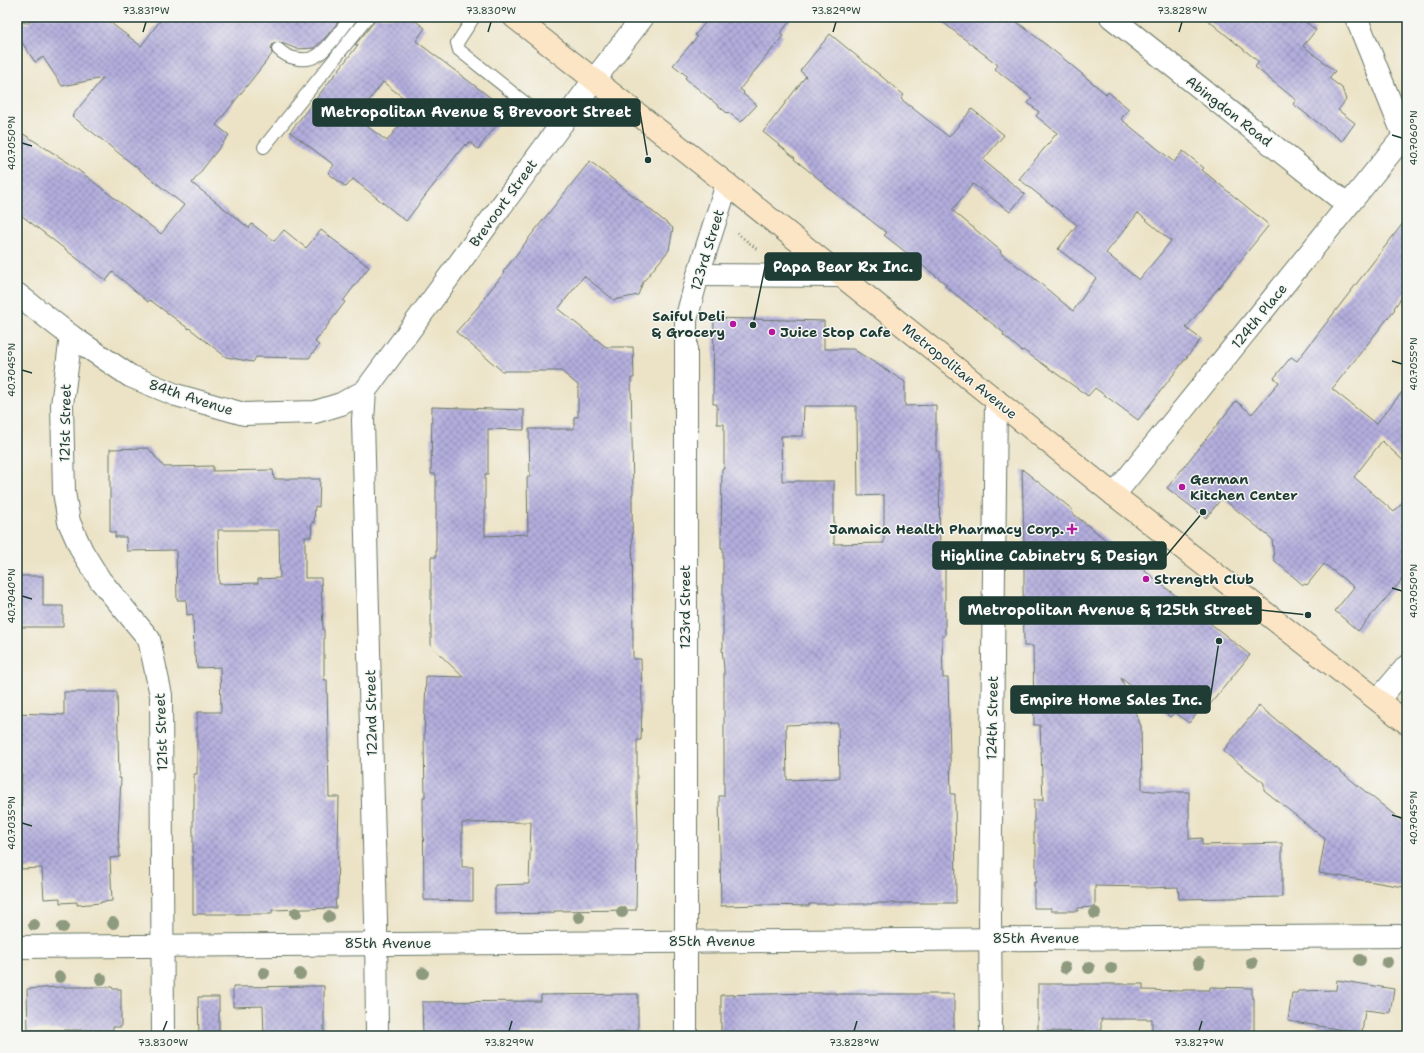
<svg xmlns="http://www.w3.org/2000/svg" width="1424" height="1053" viewBox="0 0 1424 1053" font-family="'Shantell Sans',sans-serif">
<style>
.building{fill:url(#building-cross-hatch);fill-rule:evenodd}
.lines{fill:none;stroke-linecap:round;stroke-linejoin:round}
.lane-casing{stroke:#677767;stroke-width:14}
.street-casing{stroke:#677767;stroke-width:24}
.secondary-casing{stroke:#677767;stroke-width:24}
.path{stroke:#677767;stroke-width:2.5;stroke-dasharray:1 3;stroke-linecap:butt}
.lane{stroke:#fff;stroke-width:12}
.street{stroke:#fff;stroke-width:22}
.secondary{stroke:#fce5c4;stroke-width:22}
.tree{fill:#8e9a7d}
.ticks{fill:none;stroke:#1f3d34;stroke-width:1.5}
.poi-dot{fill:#b5179e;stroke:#f6f6f2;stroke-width:1.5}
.labels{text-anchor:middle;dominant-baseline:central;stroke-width:3;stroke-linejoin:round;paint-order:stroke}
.street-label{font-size:14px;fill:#1f3d34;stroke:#f6f6f2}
.poi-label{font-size:14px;font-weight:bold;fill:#1f3d34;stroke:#f6f6f2;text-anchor:start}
.leader{fill:none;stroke:#1f3d34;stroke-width:1.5}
.callout-dot{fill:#1f3d34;stroke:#f6f6f2;stroke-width:1.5}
.callout{fill:#1f3d34;stroke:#1f3d34;stroke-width:1.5}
.callout-label{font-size:15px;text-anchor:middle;font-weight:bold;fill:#fff}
.neatline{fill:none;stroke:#1f3d34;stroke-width:1.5}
.ticks-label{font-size:10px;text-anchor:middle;fill:#1f3d34}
</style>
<defs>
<pattern id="building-cross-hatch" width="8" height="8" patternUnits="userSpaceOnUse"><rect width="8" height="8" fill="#b3addd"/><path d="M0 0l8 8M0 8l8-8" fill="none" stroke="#918eb4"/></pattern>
</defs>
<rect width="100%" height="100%" fill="#f6f6f2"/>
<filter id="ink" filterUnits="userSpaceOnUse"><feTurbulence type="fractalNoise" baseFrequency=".025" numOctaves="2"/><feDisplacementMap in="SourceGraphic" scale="8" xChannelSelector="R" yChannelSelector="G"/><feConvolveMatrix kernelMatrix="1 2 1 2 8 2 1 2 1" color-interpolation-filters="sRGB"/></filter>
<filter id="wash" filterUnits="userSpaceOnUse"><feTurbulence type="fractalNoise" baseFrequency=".012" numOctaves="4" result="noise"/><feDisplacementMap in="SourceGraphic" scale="16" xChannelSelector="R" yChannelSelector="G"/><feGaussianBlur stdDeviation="0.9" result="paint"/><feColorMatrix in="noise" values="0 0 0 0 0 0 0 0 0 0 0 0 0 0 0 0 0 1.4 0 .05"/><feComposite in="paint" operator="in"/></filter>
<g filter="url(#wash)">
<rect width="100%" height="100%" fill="#ece3c6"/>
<g id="blocks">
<g class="building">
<path d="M33 17H103L141 46 163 17H342L325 38 314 48 297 49 279 42 273 44 271 48 272 54 216 125 229 135 192 183 249 228 252 224 274 241 284 230 306 248 321 230 369 267 343 301 345 302 315 342 319 345 309 358 256 357 253 362 226 357 189 328V329L150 300 148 302 113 272 106 281 17 212V130L69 163 161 234 184 205 72 116 103 78 62 86 43 57 35 62 17 35V22L29 23Z"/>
<path d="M375 17H410L425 28 416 41 508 111 478 149 469 142 466 146 465 144 406 221 353 179 346 187 328 173 334 165 290 132 358 45H355L374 22ZM383 82 414 106 387 141 356 118Z"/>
<path d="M710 17H793L780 34 783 36 740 89 744 92 743 94 757 105 741 122 728 112 727 113 685 78 687 76 673 65 697 37 695 35Z"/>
<path d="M936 17H1011L1064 59 1106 94 1108 92 1129 109 1121 119 1174 162 1183 151 1204 168 1202 170 1269 225 1186 328 1201 339 1138 420 1095 388 1088 396 1023 350 1022 351 1003 335 1004 333 945 286 946 284 884 235 887 233 825 185V184L794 159 795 158 763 132 806 76 800 71 830 34 904 95 901 99 949 137 972 109 1004 135 983 160 1025 194 1010 212 973 184 952 210 1001 251 1000 253 1035 279 1073 311 1096 278 1058 249 1077 225 1019 179 1057 133 1036 116 1039 112 1028 103 1032 98 995 69 998 65ZM1138 213 1171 241 1139 280 1106 253Z"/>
<path d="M1204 17H1299L1316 30 1303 46 1335 71 1329 78 1342 88 1346 100 1338 110 1355 123 1342 141 1293 104 1296 100 1255 67 1259 62Z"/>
<path d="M590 161 673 228 669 250 643 282 638 295 614 300 584 276 558 309 606 347H633L634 378H631L633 494H632L633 659H641L642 705 641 740H637V792L638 831H637L636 910 554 911V913L495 914V885L529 884 531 822 462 823V867H473V901L424 900 423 797H425L424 739 426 676 463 677 431 646V557H436V474H431L432 407 524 410V430L488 429V474H485V536L528 534 527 477H530L529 429H574V417H578V385L561 371H502L456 332 485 299 484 298 504 273 503 272 532 234Z"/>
<path d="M1407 218V290L1394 308 1395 309 1332 389 1376 424 1407 386V464L1382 441 1354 477 1394 512 1407 497V574L1358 631 1335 611 1354 587 1324 564 1307 585 1305 584 1303 585 1274 560 1272 539 1222 498 1206 518 1167 488 1236 401 1252 414 1279 382 1274 378 1291 357 1297 361Z"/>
<path d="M714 318 824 321V349H853L905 382V406L936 405V451H939L940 564H945V636H942L943 678H948L951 794H955L956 903H872V904H809V906L765 905 721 906 719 796H724V669L722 648H723V548H721L722 469H724V424H717V404H713ZM804 406H856V420H857L858 496 884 495V543L834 544V481H782L781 436H803ZM838 723 839 778 787 780 786 725Z"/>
<path d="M148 448 164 467 213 466V471L273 470 274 479H320L319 507 315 506 314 522H312L311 537H305V578H321L323 630H324V680H327L329 797H339L337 899H335L336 908 272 910V914H193V810H194V774H197V712H221L220 667 197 668 196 657 194 656 193 614 187 615 186 600H177L176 550 127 551 126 537H115V532H110V449ZM218 530H279L280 578 258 579V583L219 584Z"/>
<path d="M1022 469 1073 510 1071 512 1250 655 1203 713 1200 710 1189 723 1175 712 1170 717 1121 678 1141 726 1142 790 1163 792H1189V839L1202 838V845L1282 843V897L1179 899 1178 887 1146 888V887L1095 886V907L1078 908V911H1051V908H1034V882H1036V843H1034V800H1043L1040 725H1034L1033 646H1024L1023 585H1024V544Z"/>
<path d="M17 576H43V606H63V627H17Z"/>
<path d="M64 692H117L119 778H121L118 837 120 857 110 858 112 901 101 902V903L77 905V902L60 903V898L44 899 42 868 21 869 22 767H17V713L64 715Z"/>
<path d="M1259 706 1407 825V866L1404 887 1319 873 1325 839 1264 790V783L1223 751Z"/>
<path d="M1337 980 1394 989 1390 1013 1365 1010 1362 1033 1288 1021 1292 993H1297L1298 991 1336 990Z"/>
<path d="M1038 984H1143V990L1183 991V990H1210V987L1252 988V998H1254V1036H1152V1019H1101V1032L1038 1031Z"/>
<path d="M315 986H324V1036H264L263 1006 233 1007V987Z"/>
<path d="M60 987H112L113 989H121V1027H113V1030H28L27 989Z"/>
<path d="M816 993H836V994H954V1036H721V995Z"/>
<path d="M638 994V1032L521 1033V1036H423L422 1002 541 1001V995Z"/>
<path d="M198 997H219V1036H199Z"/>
</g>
</g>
</g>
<g filter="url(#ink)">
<use href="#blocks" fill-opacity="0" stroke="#677767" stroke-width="1"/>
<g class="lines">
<g class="lane-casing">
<g id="lane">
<path d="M474 17 457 43 459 50 558 129"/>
<path d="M278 49C288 59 306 63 318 55 329 48 343 27 351 17"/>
<path d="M264 147 368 17"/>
</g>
</g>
<g class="street-casing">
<g id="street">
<path d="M1111 17 1348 205"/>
<path d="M698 275 842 276"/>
<path d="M17 294 71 336 130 376 176 395 244 414 315 412 341 404 365 391 594 80 643 17"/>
<path d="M71 336 62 405 64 492 69 522 82 551 100 580 149 639 161 695 163 1036"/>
<path d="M365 391 363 420 376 919 377 1036"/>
<path d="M1114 495 1404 136 1356 17"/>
<path d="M1378 700 1407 666"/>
<path d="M17 947 1407 936"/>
<path d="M686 1036V320L698 275 727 184"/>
<path d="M991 1036 990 915 996 400"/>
</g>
</g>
<g class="secondary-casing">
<path id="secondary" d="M514 17 727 184 1114 495 1407 723"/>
</g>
<path class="path" d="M737 233 758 250"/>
<use href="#lane" class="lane"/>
<use href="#street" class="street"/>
<use href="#secondary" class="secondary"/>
</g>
<g class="tree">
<circle cx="622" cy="912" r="6"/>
<circle cx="296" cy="913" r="6"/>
<circle cx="1095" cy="913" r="6"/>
<circle cx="329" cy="917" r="6"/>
<circle cx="579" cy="917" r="6"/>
<circle cx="113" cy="923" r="6"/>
<circle cx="34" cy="925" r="6"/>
<circle cx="63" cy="927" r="6"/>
<circle cx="1360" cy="960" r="6"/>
<circle cx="1387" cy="962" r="6"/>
<circle cx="1199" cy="963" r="6"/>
<circle cx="1252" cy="963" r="6"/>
<circle cx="1065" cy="968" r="6"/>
<circle cx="1089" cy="968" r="6"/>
<circle cx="1111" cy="968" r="6"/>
<circle cx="264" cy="973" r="6"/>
<circle cx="423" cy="973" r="6"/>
<circle cx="300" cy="974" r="6"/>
<circle cx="60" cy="977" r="6"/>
<circle cx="101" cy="979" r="6"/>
</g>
</g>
<path class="ticks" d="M143 32 146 22M488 32 491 22M833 32 836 22M1179 32 1182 22M1392 135 1402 138M22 143 32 146M1392 361 1402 364M22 370 32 373M1392 588 1402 591M22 596 32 599M1392 815 1402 818M22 823 32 826M163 1031 167 1021M509 1031 512 1021M854 1031 857 1021M1199 1031 1202 1021"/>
<g class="poi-dot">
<circle cx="733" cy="324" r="4"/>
<circle cx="772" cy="332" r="4"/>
<circle cx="1182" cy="487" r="4"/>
<path d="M1070 523h4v4h4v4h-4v4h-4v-4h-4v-4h4z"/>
<circle cx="1146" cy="579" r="4"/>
</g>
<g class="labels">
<g class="street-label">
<text transform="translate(1229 111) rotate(38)">Abingdon Road</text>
<text transform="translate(503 203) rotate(-54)">Brevoort Street</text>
<text transform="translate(707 250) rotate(-73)">123rd Street</text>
<text transform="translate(1259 316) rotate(-51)">124th Place</text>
<text transform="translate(960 371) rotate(39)">Metropolitan Avenue</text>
<text transform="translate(191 397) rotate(18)">84th Avenue</text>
<text transform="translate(65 423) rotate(-89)">121st Street</text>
<text transform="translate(685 607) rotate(-90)">123rd Street</text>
<text transform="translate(371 713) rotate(-91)">122nd Street</text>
<text transform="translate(992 718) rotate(-89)">124th Street</text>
<text transform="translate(161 732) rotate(-92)">121st Street</text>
<text x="1036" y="938">85th Avenue</text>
<text x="712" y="941">85th Avenue</text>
<text x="388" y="943">85th Avenue</text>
</g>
<g class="poi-label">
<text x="725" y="316" text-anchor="end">Saiful Deli<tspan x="725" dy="16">&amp; Grocery</tspan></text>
<text x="780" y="332">Juice Stop Cafe</text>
<text x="1190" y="479">German<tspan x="1190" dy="16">Kitchen Center</tspan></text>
<text x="1064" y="529" text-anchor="end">Jamaica Health Pharmacy Corp.</text>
<text x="1154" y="579">Strength Club</text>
</g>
</g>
<path class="leader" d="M648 160L640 112M753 325L765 267M1203 512L1166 556M1308 615L1261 610M1219 641L1210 700"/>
<g class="callout-dot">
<circle cx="648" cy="160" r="4"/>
<circle cx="753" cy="325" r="4"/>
<circle cx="1203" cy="512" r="4"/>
<circle cx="1308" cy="615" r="4"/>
<circle cx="1219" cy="641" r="4"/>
</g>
<g class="callout">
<rect x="313" y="99" width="327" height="27" rx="4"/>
<rect x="765" y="253" width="156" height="27" rx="4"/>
<rect x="933" y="542" width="233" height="27" rx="4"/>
<rect x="960" y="597" width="301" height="27" rx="4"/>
<rect x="1011" y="686" width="199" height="27" rx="4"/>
</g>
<g class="callout-label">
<text x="476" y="117">Metropolitan Avenue &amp; Brevoort Street</text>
<text x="843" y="272">Papa Bear Rx Inc.</text>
<text x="1049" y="561">Highline Cabinetry &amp; Design</text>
<text x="1110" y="615">Metropolitan Avenue &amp; 125th Street</text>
<text x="1111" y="705">Empire Home Sales Inc.</text>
</g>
<rect width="1424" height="1053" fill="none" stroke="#f6f6f2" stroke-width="44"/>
<rect x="22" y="22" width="1380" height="1009" class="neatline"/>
<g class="ticks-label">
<text x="146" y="14">73.831°W</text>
<text x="491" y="14">73.830°W</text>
<text x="836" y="14">73.829°W</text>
<text x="1182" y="14">73.828°W</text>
<text transform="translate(1413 138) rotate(-90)" y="4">40.7060°N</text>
<text transform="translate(11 143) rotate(-90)" y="4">40.7050°N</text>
<text transform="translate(1413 364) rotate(-90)" y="4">40.7055°N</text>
<text transform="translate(11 370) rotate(-90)" y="4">40.7045°N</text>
<text transform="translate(1413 591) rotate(-90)" y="4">40.7050°N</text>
<text transform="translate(11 596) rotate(-90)" y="4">40.7040°N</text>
<text transform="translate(1413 818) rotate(-90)" y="4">40.7045°N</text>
<text transform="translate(11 823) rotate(-90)" y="4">40.7035°N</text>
<text x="163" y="1046">73.830°W</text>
<text x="509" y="1046">73.829°W</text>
<text x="854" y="1046">73.828°W</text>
<text x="1199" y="1046">73.827°W</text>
</g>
</svg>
